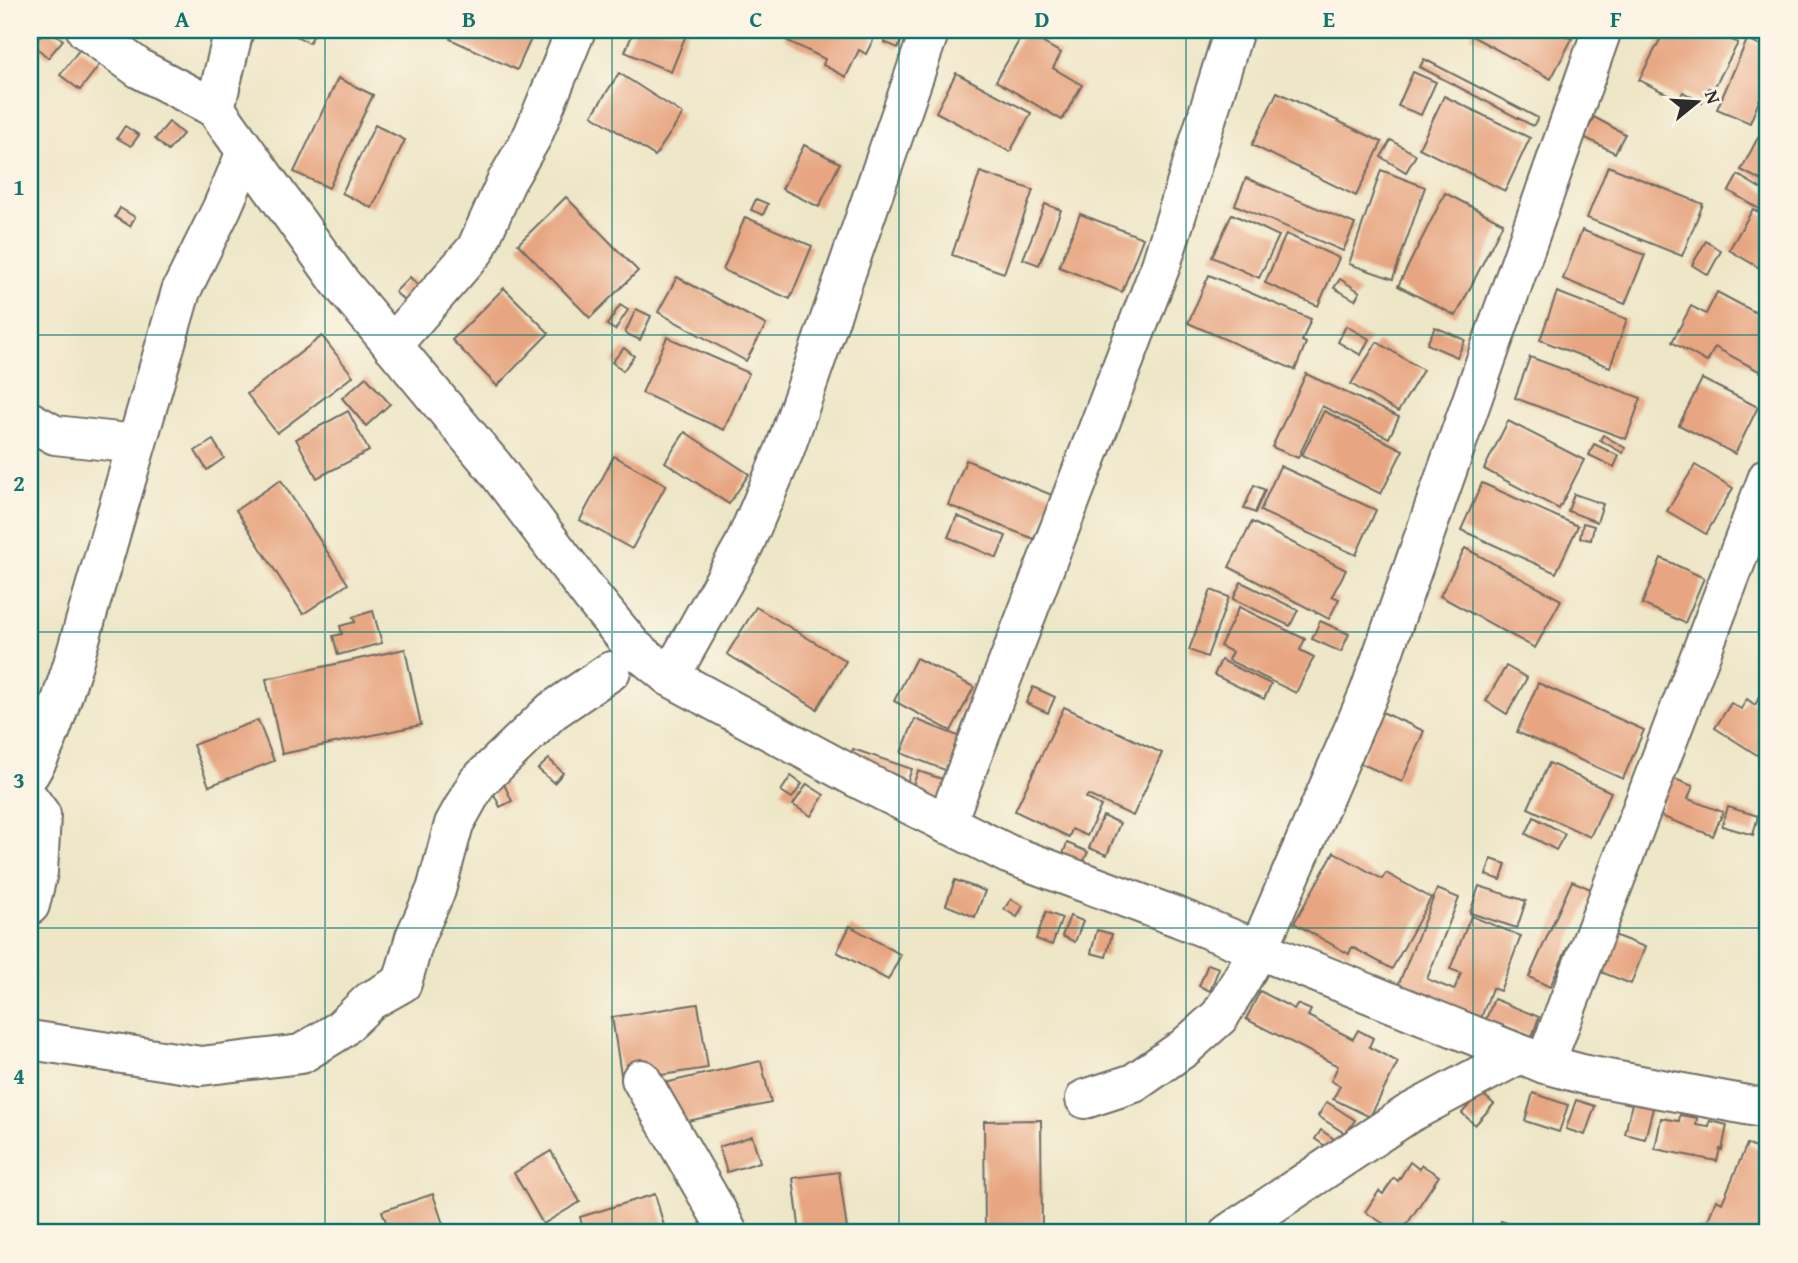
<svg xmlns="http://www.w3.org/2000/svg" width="1798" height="1263" viewBox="0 0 1798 1263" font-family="'Gentium Book Plus',serif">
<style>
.building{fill:#e7a581}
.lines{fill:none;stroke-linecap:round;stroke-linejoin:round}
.minor-casing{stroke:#6f6c62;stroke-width:42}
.minor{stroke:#fff;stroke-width:38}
.grid{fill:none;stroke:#0f766e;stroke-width:2;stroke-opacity:0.55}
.neatline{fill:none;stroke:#0f766e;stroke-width:2.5}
.grid-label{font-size:23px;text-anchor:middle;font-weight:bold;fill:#0f766e}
</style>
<rect width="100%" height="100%" fill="#fcf5e5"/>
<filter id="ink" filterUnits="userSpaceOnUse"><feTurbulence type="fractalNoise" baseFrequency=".0143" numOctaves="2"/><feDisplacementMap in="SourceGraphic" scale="14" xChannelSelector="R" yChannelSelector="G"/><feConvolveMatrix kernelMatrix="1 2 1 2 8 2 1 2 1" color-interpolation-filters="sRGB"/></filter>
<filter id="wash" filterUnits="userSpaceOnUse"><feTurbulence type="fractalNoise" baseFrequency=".00686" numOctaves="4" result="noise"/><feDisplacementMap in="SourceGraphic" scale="28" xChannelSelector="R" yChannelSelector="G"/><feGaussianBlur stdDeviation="1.57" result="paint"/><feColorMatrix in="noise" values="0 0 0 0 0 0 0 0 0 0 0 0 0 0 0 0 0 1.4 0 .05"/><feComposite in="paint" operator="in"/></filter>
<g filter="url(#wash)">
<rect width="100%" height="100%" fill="#ede6c7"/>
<g id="blocks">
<g class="building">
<path d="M45 30H50L63 40 48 58 33 44Z"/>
<path d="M286 30H317L309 43Z"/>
<path d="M454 30H535L517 70 450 39Z"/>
<path d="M634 30H688L671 72 625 52Z"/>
<path d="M788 30H868L866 34 874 38 866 54 859 50 846 77 823 65 825 59 784 39Z"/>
<path d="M890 30H906L898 48 884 42Z"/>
<path d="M1473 30H1555L1572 39 1551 79 1470 35Z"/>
<path d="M1665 30H1712L1738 43 1713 90 1709 88 1702 103 1683 92 1679 100 1639 80Z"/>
<path d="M1024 32 1061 53 1053 68 1082 85 1062 120 996 81Z"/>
<path d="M1747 40 1768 49V79L1750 123 1717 109Z"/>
<path d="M80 49 100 64 80 90 60 75Z"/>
<path d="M1424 59 1538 118 1533 126 1420 67Z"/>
<path d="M1413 72 1436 82 1421 115 1398 106Z"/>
<path d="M619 73 683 114 655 156 592 115Z"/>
<path d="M956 73 1031 113 1010 152 936 112Z"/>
<path d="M338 78 373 95 329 188 294 172Z"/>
<path d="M1277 92 1382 142 1356 196 1252 145Z"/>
<path d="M1444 96 1530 138 1505 191 1419 148Z"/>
<path d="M1594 117 1625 134 1615 153 1584 137Z"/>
<path d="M169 122 183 134 168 151 155 139Z"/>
<path d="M375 125 405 140 372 208 342 193Z"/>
<path d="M125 126 139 135 131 146 117 138Z"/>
<path d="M1764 126 1768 129V184L1741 170Z"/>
<path d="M1391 140 1416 155 1406 172 1381 157Z"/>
<path d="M804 145 840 163 819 207 782 189Z"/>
<path d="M1608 166 1703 204 1682 256 1587 218Z"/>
<path d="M1381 170 1425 187 1393 279 1349 264Z"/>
<path d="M980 172 1033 190 1004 273 952 255Z"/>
<path d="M1738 175 1768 193V214L1729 191Z"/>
<path d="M1246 178 1355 224 1343 251 1235 205Z"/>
<path d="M1445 193 1503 223 1456 316 1398 286Z"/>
<path d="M566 197 638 271 590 318 518 244Z"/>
<path d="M756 199 768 204 763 215 751 210Z"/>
<path d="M1045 204 1061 210 1039 265 1023 259Z"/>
<path d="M120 208 135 217 130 226 115 217Z"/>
<path d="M1753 209 1768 218V273L1729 250Z"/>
<path d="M1080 214 1143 238 1122 292 1059 267Z"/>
<path d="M1232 214 1279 236 1259 278 1212 257Z"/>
<path d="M745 217 812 246 790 299 723 270Z"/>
<path d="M1582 230 1645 255 1625 304 1563 279Z"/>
<path d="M1286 234 1339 258 1318 306 1265 283Z"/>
<path d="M1706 241 1721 251 1708 275 1692 265Z"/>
<path d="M1209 275 1311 319 1302 341 1306 343 1295 370 1188 323Z"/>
<path d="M410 277 419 287 405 301 395 292Z"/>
<path d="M677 277 766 325 746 361 658 312Z"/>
<path d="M1340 279 1360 292 1355 300 1334 288Z"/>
<path d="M504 288 549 333 497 386 452 340Z"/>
<path d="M1557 292 1627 319 1610 367 1540 340Z"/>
<path d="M1717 292 1768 319V376L1715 347 1707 362 1672 342 1691 306 1706 314Z"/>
<path d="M620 305 628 310 615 330 607 325Z"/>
<path d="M636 309 651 316 640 340 625 333Z"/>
<path d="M1346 326 1369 339 1361 355 1338 342Z"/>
<path d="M1435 327 1465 340 1457 357 1427 344Z"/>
<path d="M322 336 353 376 277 433 247 394Z"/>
<path d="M667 337 749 373 724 430 642 393Z"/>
<path d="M1377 342 1423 370 1398 412 1351 384Z"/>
<path d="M624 348 634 356 623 371 612 362Z"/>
<path d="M1530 357 1641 398 1626 439 1515 398Z"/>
<path d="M1306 374 1399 417 1389 438 1322 406 1298 458 1272 447Z"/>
<path d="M366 377 390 404 366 426 342 398Z"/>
<path d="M1702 379 1758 407 1735 454 1679 425Z"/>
<path d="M348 411 369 451 317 478 296 439Z"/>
<path d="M1324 411 1403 450 1381 494 1302 455Z"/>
<path d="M1508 421 1584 460 1559 509 1484 469Z"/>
<path d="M685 432 749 474 729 504 665 462Z"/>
<path d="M1603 435 1625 448 1623 453 1600 440Z"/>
<path d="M213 440 224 458 207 470 195 451Z"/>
<path d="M1594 444 1619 456 1614 467 1589 455Z"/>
<path d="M614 456 666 485 632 549 580 520Z"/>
<path d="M966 460 1052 495 1034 539 948 505Z"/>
<path d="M1695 465 1733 488 1706 534 1667 511Z"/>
<path d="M1280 466 1376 510 1356 555 1260 511Z"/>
<path d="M281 480 348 584 303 614 236 510Z"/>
<path d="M1482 483 1578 526 1556 573 1461 530Z"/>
<path d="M1254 485 1265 490 1255 513 1244 508Z"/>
<path d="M1574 494 1603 504 1597 522 1568 511Z"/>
<path d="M957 516 1006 536 997 558 948 537Z"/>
<path d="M1252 522 1346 570 1332 596 1339 599 1329 619 1229 567Z"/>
<path d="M1583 523 1594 526 1591 540 1580 538Z"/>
<path d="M1465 548 1561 600 1535 648 1440 596Z"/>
<path d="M1661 558 1704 578 1685 623 1642 604Z"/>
<path d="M1241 582 1298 610 1290 626 1233 599Z"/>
<path d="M1211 590 1229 597 1207 657 1189 650Z"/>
<path d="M756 607 846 661 817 709 727 654Z"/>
<path d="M1239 607 1305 639 1300 650 1314 657 1296 693 1228 660 1232 652 1220 646Z"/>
<path d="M373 611 382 643 338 655 333 636 342 634 340 626 355 622 353 617Z"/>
<path d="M1320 621 1349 634 1341 652 1312 639Z"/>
<path d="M405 649 421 725 282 754 266 679Z"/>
<path d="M916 658 974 687 951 731 894 701Z"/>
<path d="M1221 660 1271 684 1264 699 1214 675Z"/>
<path d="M1506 666 1527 678 1507 714 1486 701Z"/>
<path d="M1538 683 1644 730 1623 779 1517 732Z"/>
<path d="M1033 687 1055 697 1048 713 1026 703Z"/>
<path d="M1763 691 1768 694V762L1715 728 1731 703 1741 709 1747 699 1755 705Z"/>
<path d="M1064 707 1162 753 1133 816 1088 795 1086 798 1101 806 1087 836 1072 829 1069 837 1015 811Z"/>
<path d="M1382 712 1424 731 1402 782 1360 763Z"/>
<path d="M915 719 963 738 950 772 901 753Z"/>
<path d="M258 720 274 761 209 786 193 745Z"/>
<path d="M853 749 912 769 904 790 846 770Z"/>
<path d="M549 759 563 773 554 783 538 769Z"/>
<path d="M1549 763 1611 792 1590 837 1528 808Z"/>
<path d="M918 771 951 782 943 806 910 794Z"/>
<path d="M791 776 802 784 792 798 781 791Z"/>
<path d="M1672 778 1693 786 1688 799 1723 812 1713 836 1658 815Z"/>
<path d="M503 782 512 801 500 807 491 788Z"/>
<path d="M807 784 824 795 811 816 793 805Z"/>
<path d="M1728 807 1758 816 1753 835 1722 826Z"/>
<path d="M1103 816 1120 823 1107 855 1089 848Z"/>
<path d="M1534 817 1565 834 1556 850 1526 834Z"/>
<path d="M1067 843 1088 852 1082 865 1062 857Z"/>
<path d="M1334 852 1382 879 1386 873 1431 898 1392 969 1352 947 1349 954 1294 923Z"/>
<path d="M1491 859 1506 864 1501 880 1486 875Z"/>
<path d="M955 880 985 891 975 917 946 905Z"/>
<path d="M1572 881 1593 890 1550 987 1529 977Z"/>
<path d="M1479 886 1526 901 1517 928 1470 913Z"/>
<path d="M1437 889 1459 898 1427 979 1454 990 1461 973 1450 969 1471 916 1521 936 1500 991 1492 988 1480 1021 1397 988Z"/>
<path d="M1011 899 1023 906 1017 917 1004 909Z"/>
<path d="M1046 912 1062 918 1052 945 1036 939Z"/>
<path d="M1070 916 1083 921 1075 942 1062 936Z"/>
<path d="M850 926 901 955 888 980 837 952Z"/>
<path d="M1097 930 1112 934 1106 957 1091 953Z"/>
<path d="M1606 932 1645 947 1631 984 1591 968Z"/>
<path d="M1208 964 1219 968 1210 991 1199 986Z"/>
<path d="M1260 991 1294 1009 1297 1004 1311 1010 1308 1016 1353 1039 1358 1030 1373 1038 1369 1047 1398 1062 1370 1117 1333 1099 1340 1086 1331 1081 1338 1066 1246 1019Z"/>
<path d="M1494 999 1539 1017 1532 1037 1486 1019Z"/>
<path d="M698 1004 708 1068 622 1081 612 1017Z"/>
<path d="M761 1061 771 1103 669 1125 660 1084Z"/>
<path d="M1480 1092 1494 1104 1475 1125 1462 1113Z"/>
<path d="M1533 1093 1568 1105 1559 1132 1525 1121Z"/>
<path d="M1576 1100 1595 1106 1585 1135 1566 1129Z"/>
<path d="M1327 1102 1355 1120 1346 1134 1318 1116Z"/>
<path d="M1632 1103 1653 1108 1645 1139 1625 1134Z"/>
<path d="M1680 1115 1697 1118 1696 1125 1709 1127 1710 1121 1727 1125 1722 1150 1720 1149 1717 1161 1655 1149 1661 1118 1679 1121Z"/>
<path d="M1041 1120 1042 1233H985L984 1121Z"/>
<path d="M1321 1130 1334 1139 1328 1148 1315 1139Z"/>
<path d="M752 1136 760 1162 727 1172 719 1147Z"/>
<path d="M1747 1144 1768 1154V1228L1766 1233H1697L1699 1228 1704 1230 1716 1200 1722 1203Z"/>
<path d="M551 1151 580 1202 543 1224 514 1173Z"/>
<path d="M1410 1162 1419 1169 1422 1165 1439 1176 1401 1233H1394L1387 1229 1389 1227 1365 1212 1379 1191 1383 1194 1394 1178 1398 1181Z"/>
<path d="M839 1172 847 1229 800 1233 793 1178Z"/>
<path d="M433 1194 446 1233H390L382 1211Z"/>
<path d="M655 1194 666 1233H584L580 1217Z"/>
<path d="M1501 1221 1536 1233H1497Z"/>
</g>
</g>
</g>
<g filter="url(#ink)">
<use href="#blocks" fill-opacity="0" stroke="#6f6c62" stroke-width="2"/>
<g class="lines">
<g class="minor-casing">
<g id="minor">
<path d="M86 30 140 69 215 108 339 281 494 467 592 597 633 647 670 677 857 778 1008 854 1180 918 1545 1064 1586 1075 1768 1109"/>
<path d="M215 108 234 30"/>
<path d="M392 345 476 249 506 182 533 135 576 30"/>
<path d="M30 421 55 435 136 444"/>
<path d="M670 677 744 545 785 449 930 30"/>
<path d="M30 773C50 741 60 703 72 667L181 291 222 208 246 152"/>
<path d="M30 800 41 815 38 872 30 905"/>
<path d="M946 824 1161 265 1234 30"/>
<path d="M30 1040 201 1066 301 1054 340 1030 370 1001 402 983 415 937 436 890 454 824 477 783 552 711 611 671"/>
<path d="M1545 1064 1768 477"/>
<path d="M641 1079 718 1213 728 1233"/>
<path d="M1085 1099 1134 1083 1184 1048 1220 1016 1258 951 1369 693 1602 30"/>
<path d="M1229 1233 1408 1114 1520 1054"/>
</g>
</g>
<use href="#minor" class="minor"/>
</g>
</g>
<path class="grid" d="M325 30V1233M612 30V1233M899 30V1233M1186 30V1233M1473 30V1233M30 335H1768M30 632H1768M30 928H1768"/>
<rect width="1798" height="1263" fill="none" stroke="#fcf5e5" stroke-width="77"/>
<g transform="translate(1697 102) rotate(72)" stroke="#fcf5e5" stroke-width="5" paint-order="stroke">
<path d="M0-5L12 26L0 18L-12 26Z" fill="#2b2b2b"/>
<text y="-10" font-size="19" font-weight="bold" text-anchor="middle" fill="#2b2b2b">N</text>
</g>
<rect x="38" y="38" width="1721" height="1186" class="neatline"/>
<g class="grid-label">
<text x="182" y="27">A</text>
<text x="469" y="27">B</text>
<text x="756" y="27">C</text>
<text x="1042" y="27">D</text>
<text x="1329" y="27">E</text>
<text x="1616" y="27">F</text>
<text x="19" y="195">1</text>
<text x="19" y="491">2</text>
<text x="19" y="788">3</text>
<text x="19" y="1084">4</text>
</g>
</svg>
